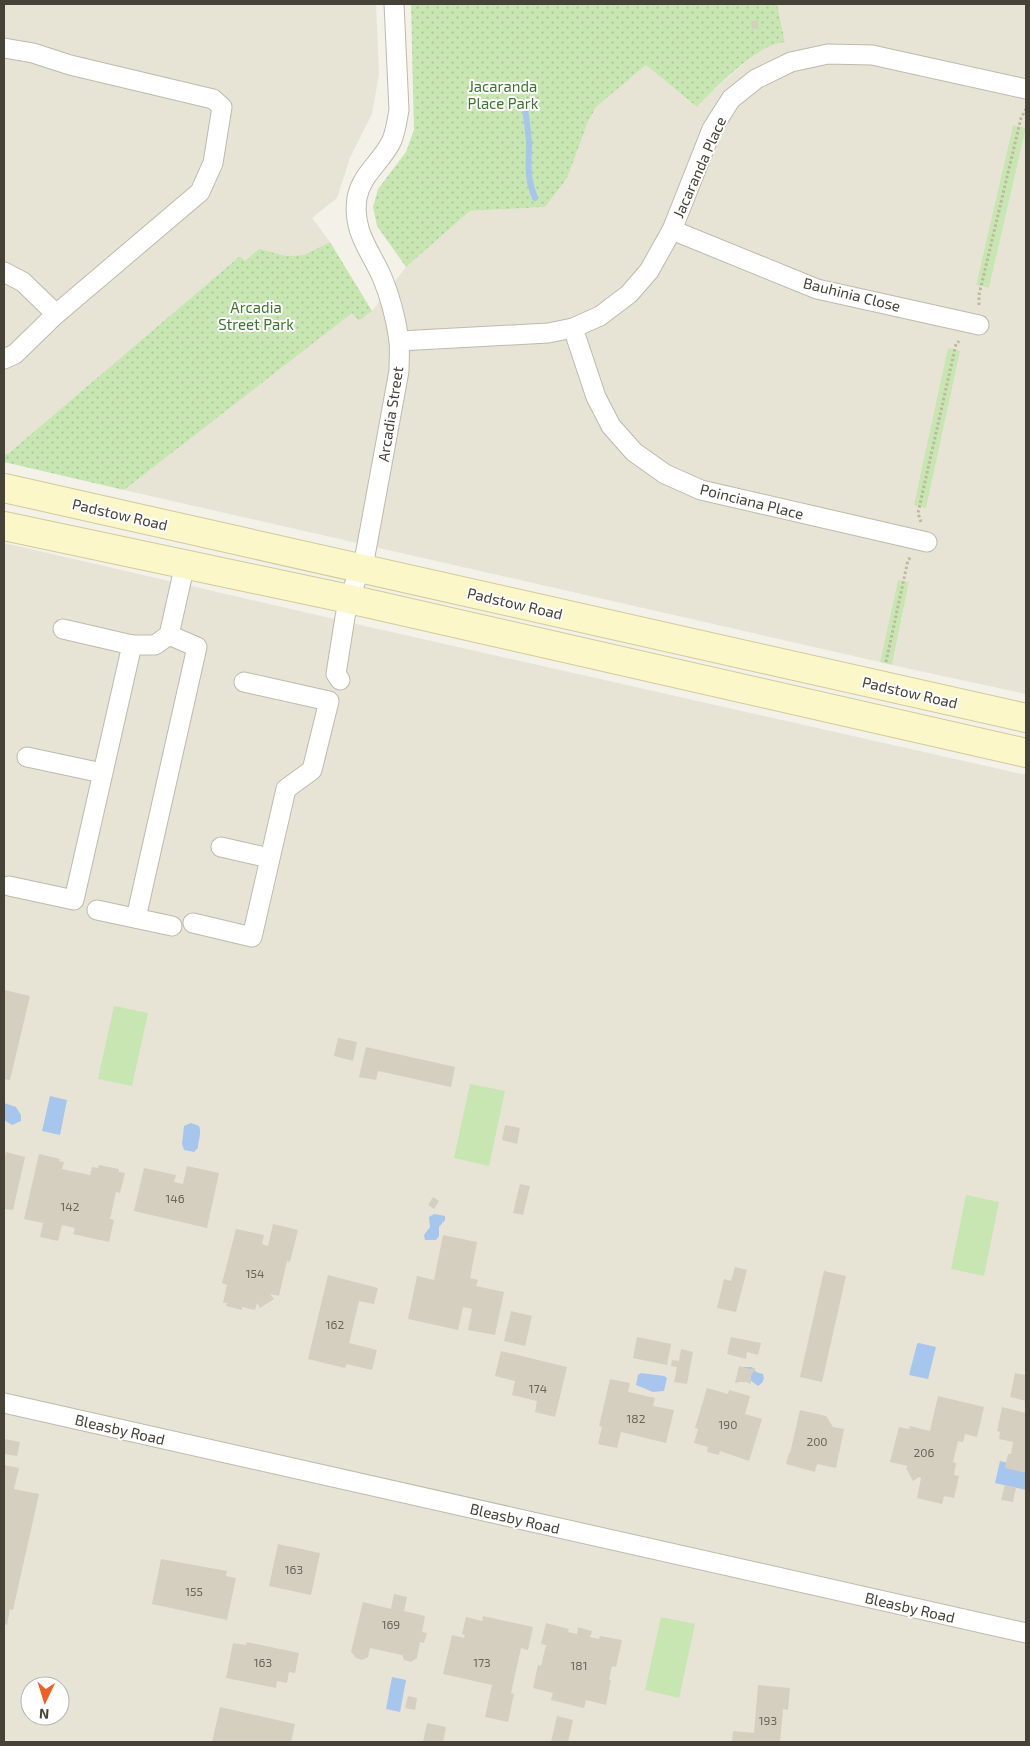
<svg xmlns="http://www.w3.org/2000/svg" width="1030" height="1746" viewBox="0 0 1030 1746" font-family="'Exo 2',sans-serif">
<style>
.residential{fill:#e7e4d6;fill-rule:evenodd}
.grass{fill:#c7e6b2}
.park{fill:url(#park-dots)}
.water{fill:#a7c6ed}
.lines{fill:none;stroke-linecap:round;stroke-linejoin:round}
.stream{stroke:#a7c6ed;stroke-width:6}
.building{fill:#d4cfbe}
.minor-casing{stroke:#bebaab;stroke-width:21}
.secondary-casing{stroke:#d1ca99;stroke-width:30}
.path{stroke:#bfb89d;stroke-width:3;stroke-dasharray:2.5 2.5;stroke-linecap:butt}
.minor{stroke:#fff;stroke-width:19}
.secondary{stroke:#fcf7c9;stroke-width:28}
.labels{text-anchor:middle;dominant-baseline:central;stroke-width:4;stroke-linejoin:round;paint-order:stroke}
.number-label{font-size:12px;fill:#6a6559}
.park-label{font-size:15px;fill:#3d762c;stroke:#fff}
.street-label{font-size:15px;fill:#464237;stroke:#fff}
</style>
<defs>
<pattern id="park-dots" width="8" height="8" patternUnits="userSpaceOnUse" patternTransform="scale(1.25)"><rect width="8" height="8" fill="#c7e6b2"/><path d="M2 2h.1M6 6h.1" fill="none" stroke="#acc69a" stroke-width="1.8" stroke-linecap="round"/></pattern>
</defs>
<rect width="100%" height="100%" fill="#f3f1e8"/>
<g class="residential">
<path d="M4 4H376L379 74 372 114 350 158 337 198 312 218 330 242 304 255 286 256 259 250 245 261 240 256 9 453 4 455Z"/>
<path d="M777 4H1026V694L892 665 909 582 898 580 880 662 124 490 352 312 359 321 372 311 406 267 470 211 545 207 596 107 646 65 697 107 710 93 754 55 768 46 785 42ZM1013 125 1026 128 989 288 976 285Z"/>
<path d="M4 543 356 624 1026 775V1742H4ZM30 1686H60V1716H30Z"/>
</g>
<g class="grass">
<path d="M1013 125 1026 128 989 288 976 285Z"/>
<path d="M948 348 960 351 926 508 914 505Z"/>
<path d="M898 580 909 582 892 665 880 662Z"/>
<path d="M114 1006 148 1013 132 1086 98 1079Z"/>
<path d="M470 1084 505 1091 489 1166 454 1158Z"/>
<path d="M966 1195 999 1202 984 1276 951 1269Z"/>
<path d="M661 1617 695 1624 679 1698 645 1690Z"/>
</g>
<g class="park">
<path d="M411 4H777L785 42C780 43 775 44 770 46 750 54 712 90 697 107L646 65 596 107 587 124 567 178 545 207 470 211 406 267 377 226 373 207 378 189 406 152 414 130Z"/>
<path d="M330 242 372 311 359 321 352 313 124 490 4 462V455L9 453 240 256 245 261 259 249 286 256 304 255Z"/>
</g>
<g class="water">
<path d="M50 1096 67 1100 60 1135 42 1131Z"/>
<path d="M4 1103 16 1107 21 1115V1121L12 1125 4 1120Z"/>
<path d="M191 1123 199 1126C202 1132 198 1141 198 1148L194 1152 184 1150 182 1144 184 1126Z"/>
<path d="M434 1214 445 1216V1220L439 1227V1236L436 1240H425L424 1235 430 1227 429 1217Z"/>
<path d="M919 1343 936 1347 928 1379 909 1375 917 1344Z"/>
<path d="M744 1367H752L756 1372 763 1374C765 1380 763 1383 758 1386L750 1380 744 1382 737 1380 739 1370Z"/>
<path d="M641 1373 664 1376 667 1378 664 1391 653 1392 636 1385 638 1375Z"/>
<path d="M1000 1461 1026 1467V1490L995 1483Z"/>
<path d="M392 1677 406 1680 400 1712 386 1709Z"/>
</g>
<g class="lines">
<path class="stream" d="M524 102C526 115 528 129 529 142 529 163 526 177 535 198"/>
</g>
<g class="building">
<path d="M757 20 759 28 752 29 751 22Z"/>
<path d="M4 990 30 996 10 1080 4 1079Z"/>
<path d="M338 1038 357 1042 353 1061 334 1056Z"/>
<path d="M366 1047 455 1067 451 1087 378 1071 376 1080 359 1077Z"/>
<path d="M505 1125 520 1128 517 1144 502 1140Z"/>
<path d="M6 1152 25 1157 13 1210 5 1209V1213L4 1162Z"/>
<path d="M39 1154 60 1159 59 1161 64 1162 62 1169 90 1175 92 1167 98 1168 99 1165 119 1169V1172L125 1173 120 1193 116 1192 110 1219 114 1220 109 1242 73 1234 75 1228 62 1225 58 1241 40 1237 43 1223 24 1219Z"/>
<path d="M187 1166 219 1173 207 1228 134 1211 144 1168 176 1175 174 1182 183 1184Z"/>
<path d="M520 1184 530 1186 523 1215 513 1213Z"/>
<path d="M433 1197 439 1201 434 1209 428 1205Z"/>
<path d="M273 1224 298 1230 290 1262 287 1261 279 1296 270 1294 274 1299 260 1308 257 1303 255 1310 242 1307V1310L226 1306 227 1303H223L227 1285 222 1283 236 1229 264 1235 262 1244 268 1246Z"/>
<path d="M443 1235 477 1242 470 1278 478 1280 476 1286 504 1292 495 1335 468 1330 472 1309 463 1307 458 1330 408 1319 417 1276 434 1280Z"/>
<path d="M735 1267 747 1270 736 1312 717 1308 724 1279 731 1281Z"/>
<path d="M824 1271 846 1276 822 1382 800 1377Z"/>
<path d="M328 1275 378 1288 374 1304 359 1301 349 1343 377 1350 372 1370 347 1364 345 1368 308 1359Z"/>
<path d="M511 1311 532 1316 525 1346 504 1341Z"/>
<path d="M637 1337 671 1344 667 1365 633 1358Z"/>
<path d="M731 1337 761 1343 758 1355 747 1352 746 1359 727 1354Z"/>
<path d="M681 1349 693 1352 687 1384 674 1382 677 1367 671 1366 672 1360 679 1361Z"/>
<path d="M501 1351 567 1367 555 1417 535 1412 537 1401 512 1395 515 1381 495 1376Z"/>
<path d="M739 1366 750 1369 756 1368 751 1376V1384L744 1381 735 1383Z"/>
<path d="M1015 1373 1026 1375V1401L1010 1397Z"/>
<path d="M610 1379 630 1383 628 1392 655 1398 653 1406 674 1410 666 1443 621 1432 617 1448 598 1444 602 1427 599 1426Z"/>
<path d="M707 1388 728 1394 729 1390 750 1396 745 1414 762 1419 749 1461 720 1451 719 1455 707 1452 708 1447 694 1443 698 1429 695 1428Z"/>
<path d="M938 1396 984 1407 977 1437 965 1434 963 1442 958 1441 953 1462 956 1463 954 1475 959 1476 954 1498 944 1496 942 1504 917 1498 921 1478 919 1477 913 1481 906 1468 908 1466 890 1462 899 1427 909 1429 910 1426 930 1431Z"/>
<path d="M1002 1407 1026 1413V1473L1005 1468 1008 1454H1011L1013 1442 999 1439 1000 1432 997 1431Z"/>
<path d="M800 1410 826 1416 833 1427 844 1429 836 1468 817 1464 815 1472 786 1464 789 1453H790Z"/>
<path d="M5 1439 20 1442 17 1456 4 1454Z"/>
<path d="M4 1465 19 1468 14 1489 39 1494 13 1610 10 1609 7 1625 4 1624Z"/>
<path d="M1005 1485 1016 1488 1013 1502 1001 1500Z"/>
<path d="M278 1544 320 1553 311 1595 269 1586Z"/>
<path d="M161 1559 227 1571 226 1576 236 1578 227 1620 152 1604Z"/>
<path d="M394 1594 407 1597 404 1611 425 1616 422 1632 427 1633 424 1643 420 1642 417 1658 411 1662 404 1660 402 1655 370 1648 368 1657 362 1660 356 1658 351 1652 363 1602 391 1609Z"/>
<path d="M483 1616 533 1627 528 1650 521 1648 511 1693 514 1694 508 1722 485 1717 492 1685 443 1674 452 1635 464 1638 465 1635 462 1634 466 1617 482 1621Z"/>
<path d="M546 1623 569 1629 568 1632 577 1634 578 1627 592 1631 590 1637 599 1639 600 1636 622 1640 616 1667 612 1666 609 1680H611L606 1705 586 1700 584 1708 551 1700 553 1693 533 1688 538 1665 541 1666 546 1645 541 1644Z"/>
<path d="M247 1642 299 1653 295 1673 289 1672 287 1683 277 1681 276 1688 226 1678 233 1643 246 1645Z"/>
<path d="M758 1685 790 1688 788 1710 783 1709 780 1742H732L733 1731 754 1733Z"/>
<path d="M408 1696 417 1698 415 1710 405 1708Z"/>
<path d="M220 1707 295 1724 291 1742H212Z"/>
<path d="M557 1716 573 1720 568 1742H551Z"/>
<path d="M427 1723 446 1727 443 1742H423Z"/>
</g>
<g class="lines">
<g class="minor-casing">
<g id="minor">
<path d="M4 48 33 53 70 65 213 99 222 107 213 163 200 192 54 316 15 354 4 359"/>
<path d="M672 230 817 289 979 325"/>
<path d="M4 272 23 282 56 314"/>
<path d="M573 328 596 397 611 426 634 452 665 474 701 490 927 542"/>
<path d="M399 341 548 333 573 328 600 316 629 294 649 271 672 230 712 129 731 99 756 79 791 62 828 54 872 55 1026 89"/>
<path d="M63 629 132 645"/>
<path d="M169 635 185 564"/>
<path d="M340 680 336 674 345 617 349 599 365 556 399 371C399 361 400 350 399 340 396 320 390 296 382 277 370 250 352 231 357 198 361 174 383 161 392 140 396 130 397 120 399 110L394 4"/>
<path d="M27 757 102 773"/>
<path d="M221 847 269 858"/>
<path d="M9 886 74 900 132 645H155L169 635"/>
<path d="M97 910 172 926"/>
<path d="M136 918 197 647 169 635"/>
<path d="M193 923 252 937 286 789 312 770 329 701 244 682"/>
<path d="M4 1403 1026 1633"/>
</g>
</g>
<g class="secondary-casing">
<g id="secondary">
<path d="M4 488 1026 718"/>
<path d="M4 526 349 599 1026 753"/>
</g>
</g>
<g class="path">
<path d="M979 305V295L1021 118 1026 109"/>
<path d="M921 522 918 513 956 344 959 341"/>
<path d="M886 662 908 560 911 557"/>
</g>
<use href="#minor" class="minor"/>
<use href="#secondary" class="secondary"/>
</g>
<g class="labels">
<g class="number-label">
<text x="175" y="1198">146</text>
<text x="70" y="1206">142</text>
<text x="255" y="1273">154</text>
<text x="335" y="1324">162</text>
<text x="538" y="1388">174</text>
<text x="636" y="1418">182</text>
<text x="728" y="1424">190</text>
<text x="817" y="1441">200</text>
<text x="924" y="1452">206</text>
<text x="294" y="1569">163</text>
<text x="194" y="1591">155</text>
<text x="391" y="1624">169</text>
<text x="263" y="1662">163</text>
<text x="482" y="1662">173</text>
<text x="579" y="1665">181</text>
<text x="768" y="1720">193</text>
</g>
<g class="park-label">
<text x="503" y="86">Jacaranda<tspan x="503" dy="17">Place Park</tspan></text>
<text x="256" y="307">Arcadia<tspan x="256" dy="17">Street Park</tspan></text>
</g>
<g class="street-label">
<text transform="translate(699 167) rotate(-66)">Jacaranda Place</text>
<text transform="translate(852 294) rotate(14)">Bauhinia Close</text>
<text transform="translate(390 414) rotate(-81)">Arcadia Street</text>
<text transform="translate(752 501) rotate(14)">Poinciana Place</text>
<text transform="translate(120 514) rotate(13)">Padstow Road</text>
<text transform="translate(515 603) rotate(13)">Padstow Road</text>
<text transform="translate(910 692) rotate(13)">Padstow Road</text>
<text transform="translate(120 1429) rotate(13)">Bleasby Road</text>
<text transform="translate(515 1518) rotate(13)">Bleasby Road</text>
<text transform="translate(910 1607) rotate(13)">Bleasby Road</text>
</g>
</g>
<rect width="1030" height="1746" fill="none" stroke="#464237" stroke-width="10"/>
<g transform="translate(45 1701) rotate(184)"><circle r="24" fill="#ffffff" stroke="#b5b3af"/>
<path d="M0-4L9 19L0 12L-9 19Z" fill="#f06022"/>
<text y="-8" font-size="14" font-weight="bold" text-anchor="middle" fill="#464237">N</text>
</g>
</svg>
